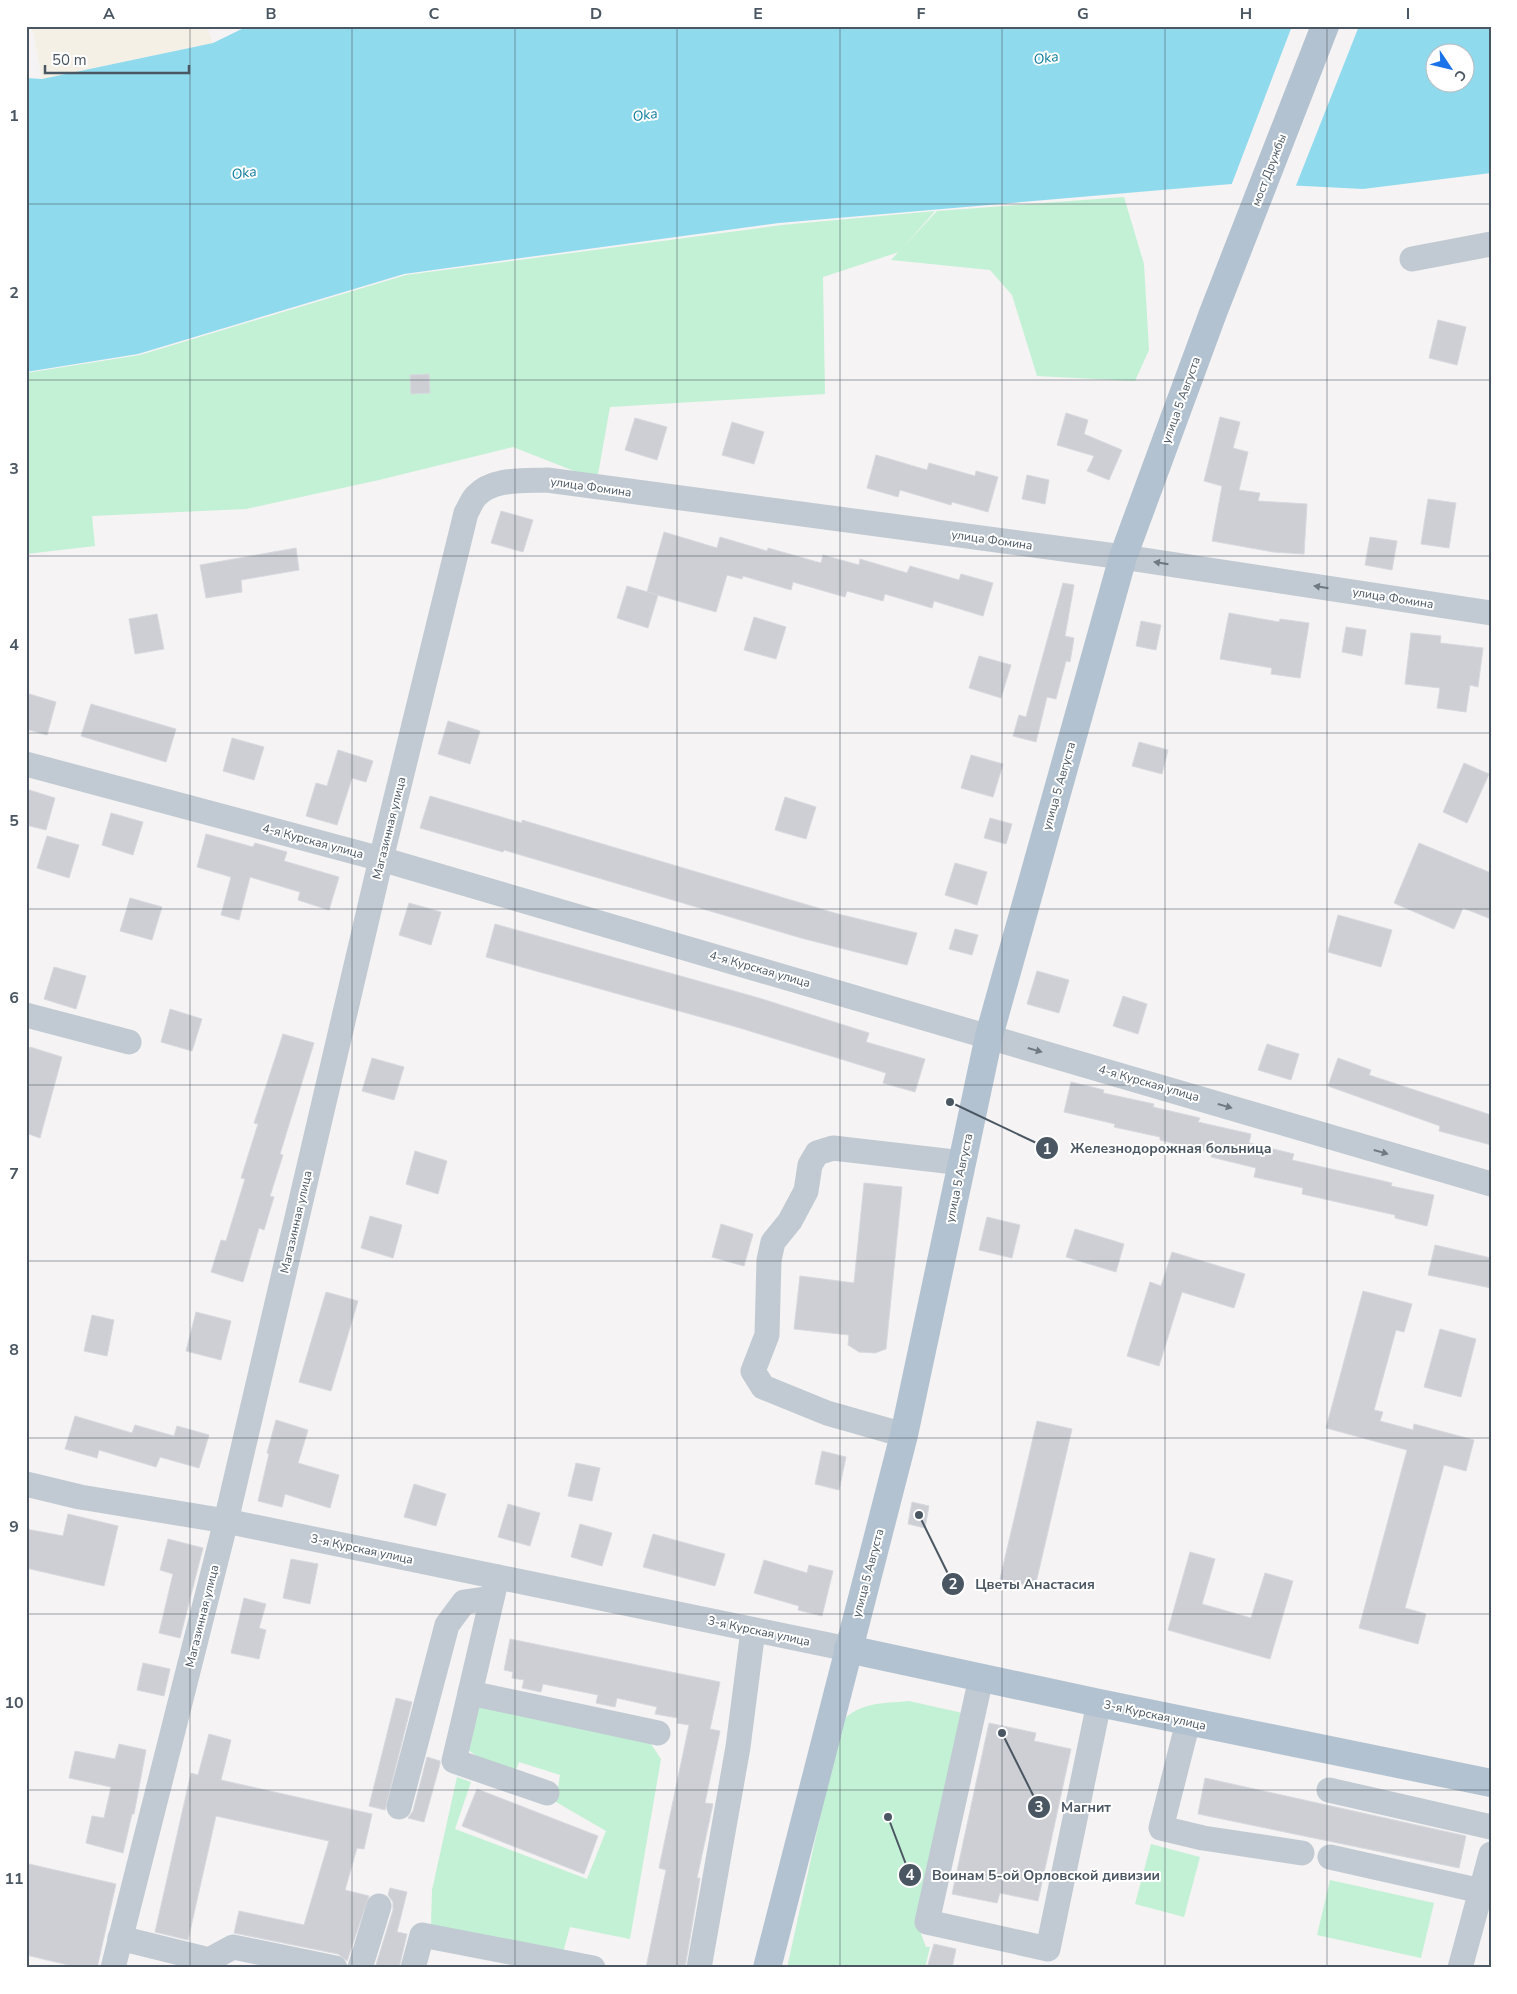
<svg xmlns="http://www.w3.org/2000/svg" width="1517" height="1994" viewBox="0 0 1517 1994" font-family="'Nunito Sans',sans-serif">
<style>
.green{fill:#c3f1d5}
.sand{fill:#f5f0e5}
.water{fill:#90daee;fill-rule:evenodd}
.pier{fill:#f5f3f3}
.building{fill:#cdcfd5;stroke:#d7d9de}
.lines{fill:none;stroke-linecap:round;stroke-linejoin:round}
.minor{stroke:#c1cad2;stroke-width:25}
.major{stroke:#b3c2d1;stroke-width:28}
.oneway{fill:#6e7983}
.grid{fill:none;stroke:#4a5661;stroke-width:1;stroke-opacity:0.55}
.labels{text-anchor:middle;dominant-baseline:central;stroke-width:4;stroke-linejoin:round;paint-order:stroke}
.street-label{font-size:12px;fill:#4a5661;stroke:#fff}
.water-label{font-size:14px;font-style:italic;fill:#0c7c9b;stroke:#fff}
.leader{fill:none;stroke:#4a5661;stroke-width:2}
.callout-dot{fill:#4a5661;stroke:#fff;stroke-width:2}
.mark-label{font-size:15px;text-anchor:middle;font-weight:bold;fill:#fff}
.callout-label{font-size:14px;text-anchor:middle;font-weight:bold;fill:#4a5661;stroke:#fff;stroke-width:4;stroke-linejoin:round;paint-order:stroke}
.neatline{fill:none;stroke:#4a5661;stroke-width:2}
.grid-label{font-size:16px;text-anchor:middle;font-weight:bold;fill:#4a5661}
</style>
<rect width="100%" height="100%" fill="#f5f3f3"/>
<g class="green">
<path d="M1124 197 1144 264 1149 350 1135 381 1037 376 1012 295 990 270 891 260 937 211Z"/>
<path d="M935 211 899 252 823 277 825 394 610 407 597 480 513 447 379 480 246 509 92 516 95 546 26 554V373L140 355 406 275 782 225Z"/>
<path d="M909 1701 967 1714 920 1931 926 1947H930L925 1968H787L841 1722C862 1701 881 1704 909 1701Z"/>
<path d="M478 1704 649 1741 661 1759 630 1939 570 1927 562 1956 431 1925 432 1890 457 1777 471 1782 455 1829 587 1879 606 1831 556 1802 560 1775 519 1762 515 1772 487 1764 467 1749Z"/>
<path d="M1151 1844 1200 1857 1184 1917 1135 1904Z"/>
<path d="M1330 1880 1434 1903 1421 1958 1317 1935Z"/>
</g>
<path class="sand" d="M32 26H207L213 43 42 79Z"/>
<path class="water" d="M248 26H1491V173L1363 189 1243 183 779 223 404 274 138 354 26 372V78L42 79 213 43ZM1434 52H1464V82H1434Z"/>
<path class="pier" d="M1292 26H1359L1295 188 1231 186Z"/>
<g class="building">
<path d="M1438 320 1466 327 1457 365 1429 358Z"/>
<path d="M429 374 430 393 411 394 410 375Z"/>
<path d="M1066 413 1088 420 1084 434 1122 450 1109 480 1087 471 1094 456 1057 445Z"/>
<path d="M1220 417 1240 422 1233 448 1248 452 1239 490 1260 493 1258 501 1307 504 1304 554 1273 552 1212 541 1222 486 1204 481Z"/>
<path d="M635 418 667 427 657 460 625 450Z"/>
<path d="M732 422 764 432 754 464 722 455Z"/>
<path d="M876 455 927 470 929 463 975 476 976 471 998 477 988 512 952 502 951 505 900 490 898 497 867 488Z"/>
<path d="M1027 475 1049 480 1045 504 1022 499Z"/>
<path d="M1428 499 1456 503 1449 548 1421 544Z"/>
<path d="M501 511 533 520 523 552 491 543Z"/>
<path d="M664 532 717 548 720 537 767 551 768 548 821 563 823 555 859 565 860 559 907 573 910 566 959 580 961 574 993 583 983 616 934 601 932 608 885 594 883 601 847 591 845 597 793 582 791 590 743 576 742 579 727 575 716 612 647 592Z"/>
<path d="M1370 537 1397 541 1392 570 1365 565Z"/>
<path d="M296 548 299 570 241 580 242 592 206 598 200 565Z"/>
<path d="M1063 583 1074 585 1065 636 1074 638 1070 662 1066 661 1056 699 1047 697 1036 742 1013 736 1019 715 1026 717Z"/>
<path d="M627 586 658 595 648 628 617 618Z"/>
<path d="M1229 613 1279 622 1280 619 1309 623 1300 678 1271 674 1272 668 1220 659Z"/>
<path d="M157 614 164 649 135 654 129 619Z"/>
<path d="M754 617 786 627 776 659 744 650Z"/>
<path d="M1141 621 1161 625 1156 650 1136 646Z"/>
<path d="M1346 627 1366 630 1362 656 1342 652Z"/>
<path d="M1411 633 1441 636 1440 643 1483 648 1478 687 1470 685 1466 712 1437 708 1440 688 1405 684Z"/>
<path d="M979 656 1011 665 1001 698 969 688Z"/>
<path d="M26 693 56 702 47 735 26 729Z"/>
<path d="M91 704 176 729 166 762 81 736Z"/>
<path d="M448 721 480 731 470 764 438 754Z"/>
<path d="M232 738 264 747 254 780 223 771Z"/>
<path d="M1139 742 1168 750 1162 774 1132 766Z"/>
<path d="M338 750 373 761 366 782 352 778 337 825 306 816 316 783 327 786Z"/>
<path d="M971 755 1003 764 993 797 961 788Z"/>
<path d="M1464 763 1489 774 1467 823 1443 812Z"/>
<path d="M26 789 55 798 46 830 26 825Z"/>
<path d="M430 796 522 823V820L838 914 917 933 907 965 801 938 504 850 503 852 420 828Z"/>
<path d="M785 797 816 807 806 839 775 830Z"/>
<path d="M111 813 143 822 133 855 102 845Z"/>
<path d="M990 818 1012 824 1006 844 984 838Z"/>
<path d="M206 834 253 847 255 843 287 852 284 861 339 877 329 910 298 900 300 892 250 877 239 920 221 915 231 877 197 867Z"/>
<path d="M47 836 79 845 69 878 37 868Z"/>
<path d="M1419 843 1491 873V919L1463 908 1454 929 1394 903Z"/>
<path d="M955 863 987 872 977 905 945 895Z"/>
<path d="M130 898 162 907 152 940 120 931Z"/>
<path d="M409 903 441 912 431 945 399 935Z"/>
<path d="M1338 915 1392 930 1381 967 1328 952Z"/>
<path d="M495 924 759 998 869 1033 866 1042 925 1059 915 1092 883 1083 886 1073 740 1028 486 957Z"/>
<path d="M955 929 978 935 972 955 949 949Z"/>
<path d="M54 967 86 976 76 1009 44 999Z"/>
<path d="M1037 971 1069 980 1059 1013 1027 1004Z"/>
<path d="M1123 996 1147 1004 1138 1034 1113 1026Z"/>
<path d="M170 1009 202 1019 192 1051 161 1042Z"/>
<path d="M283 1034 314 1043 280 1154 283 1155 270 1196 274 1197 264 1230 259 1228 243 1282 211 1272 221 1240 226 1241 245 1179 241 1178 258 1124 254 1123Z"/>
<path d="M1267 1044 1299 1054 1291 1080 1258 1070Z"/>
<path d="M30 1047 62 1057 40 1138 26 1133V1060Z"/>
<path d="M372 1058 404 1067 394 1100 362 1091Z"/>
<path d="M1338 1058 1371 1070 1369 1075 1491 1115V1145L1439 1131 1440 1126 1328 1086Z"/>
<path d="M1071 1082 1104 1090 1103 1093 1154 1104 1153 1107 1200 1118 1198 1122 1251 1134 1249 1143 1294 1154 1292 1160 1392 1183 1391 1186 1434 1195 1427 1226 1395 1218V1215L1302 1194 1303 1188 1254 1177 1256 1168 1211 1157 1212 1153 1160 1140V1137L1114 1127 1115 1124 1064 1112Z"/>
<path d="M415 1151 447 1161 438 1194 406 1184Z"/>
<path d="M864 1183 902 1187 886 1349 875 1353 859 1352 848 1345 849 1335 794 1329 800 1276 854 1283Z"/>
<path d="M370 1216 402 1225 393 1258 361 1248Z"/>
<path d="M987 1217 1020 1225 1012 1258 979 1250Z"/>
<path d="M721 1224 753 1234 744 1266 712 1257Z"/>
<path d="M1075 1229 1124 1244 1116 1272 1066 1257Z"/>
<path d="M1435 1245 1491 1258V1288L1428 1275Z"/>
<path d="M1172 1252 1245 1274 1234 1308 1182 1292 1159 1366 1127 1356 1150 1282 1161 1286Z"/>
<path d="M1363 1291 1412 1304 1404 1332 1396 1330 1374 1410 1383 1412 1380 1421 1413 1430 1414 1424 1474 1440 1466 1471 1444 1465 1405 1608 1426 1614 1418 1644 1359 1628 1407 1450 1326 1428Z"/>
<path d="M326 1292 358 1301 331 1391 299 1382Z"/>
<path d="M196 1312 231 1321 221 1360 186 1351Z"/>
<path d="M92 1315 114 1320 107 1356 84 1351Z"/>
<path d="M1440 1329 1476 1339 1461 1397 1424 1387Z"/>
<path d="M75 1416 132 1433 135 1425 174 1436 177 1426 209 1435 199 1468 160 1457 156 1467 99 1450 97 1458 65 1449Z"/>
<path d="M276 1420 308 1430 298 1463 339 1475 330 1508 285 1494 282 1507 258 1501 269 1454 267 1453Z"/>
<path d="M1037 1421 1072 1429 1035 1587 1000 1579Z"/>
<path d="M822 1451 846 1457 839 1490 815 1484Z"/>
<path d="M576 1463 600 1468 592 1501 568 1496Z"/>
<path d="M414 1484 446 1494 436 1526 404 1517Z"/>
<path d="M912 1502 929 1506 925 1528 908 1524Z"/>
<path d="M508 1504 540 1513 530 1546 498 1537Z"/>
<path d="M68 1514 118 1526 104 1586 26 1568V1529L63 1536Z"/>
<path d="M580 1524 612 1533 602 1566 571 1557Z"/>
<path d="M653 1534 725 1554 715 1586 643 1567Z"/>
<path d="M168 1539 203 1548 180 1638 159 1633 173 1574 160 1570Z"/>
<path d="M1190 1552 1215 1559 1202 1604 1251 1618 1265 1573 1293 1581 1270 1659 1168 1630Z"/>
<path d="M291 1559 318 1564 310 1604 283 1598Z"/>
<path d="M764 1560 807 1573 809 1565 833 1571 822 1616 798 1610 799 1606 754 1593Z"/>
<path d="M244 1598 266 1604 259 1628 266 1630 259 1659 231 1653Z"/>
<path d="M510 1639 720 1682 710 1729 720 1731 705 1803 713 1804 697 1878H700L685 1968H646L666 1870 659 1868 689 1725 677 1723 678 1718 655 1714 657 1707 617 1698 615 1707 596 1703 598 1695 543 1684 541 1692 522 1688 524 1680 512 1678 513 1672 504 1670Z"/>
<path d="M143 1663 170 1669 164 1696 137 1690Z"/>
<path d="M396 1698 412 1702 385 1810 369 1806Z"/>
<path d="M989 1723 1036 1733 1034 1741 1071 1749 1038 1901 1000 1893 997 1903 952 1894Z"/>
<path d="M209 1734 231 1740 221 1780 372 1814 364 1849 357 1848 345 1890 369 1896 347 1961 338 1954 234 1933 239 1911 304 1925 329 1841 216 1816 188 1940 155 1932 191 1773 198 1775Z"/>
<path d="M119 1744 146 1750 134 1814H132L123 1853 86 1843 92 1816 104 1818 111 1787 69 1778 75 1751 115 1759Z"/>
<path d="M427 1757 440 1761V1764L424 1822 408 1818 413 1811Z"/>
<path d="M1205 1778 1466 1836 1459 1868 1198 1814Z"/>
<path d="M477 1789 598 1836 584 1874 462 1826Z"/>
<path d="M29 1864 116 1884 97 1968H81L26 1955V1876Z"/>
<path d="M390 1888 407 1892 397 1932 407 1934 399 1968H375L393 1910V1902L388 1895Z"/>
<path d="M934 1944 956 1949 952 1968H927Z"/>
</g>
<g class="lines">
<g class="minor">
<path d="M1412 259 1491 244"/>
<path d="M26 764 381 859 1491 1184"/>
<path d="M26 1015 129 1042"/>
<path d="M904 1435 827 1413 763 1387 753 1371 767 1335 769 1260 773 1242 790 1221 806 1191 810 1165 817 1153 833 1148 963 1163"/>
<path d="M26 1484 80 1497 226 1521 848 1649"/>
<path d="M497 1577 470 1693 658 1733"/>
<path d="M981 1678 927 1922 1048 1949 1099 1703"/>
<path d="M470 1693 454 1761 547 1793"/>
<path d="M1188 1722 1161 1828 1203 1838 1302 1853"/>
<path d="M1329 1790 1491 1827"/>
<path d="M399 1807 447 1625 464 1602 492 1598"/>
<path d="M1330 1857 1481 1891"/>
<path d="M120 1938 209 1960 233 1947 335 1968"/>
<path d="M113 1968 226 1521 381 859 466 513C469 508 472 500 476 496 493 478 524 481 547 480L1123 557 1491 613"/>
<path d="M360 1968 379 1906"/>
<path d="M413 1968 422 1935 593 1968"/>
<path d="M699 1968 738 1747 753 1630"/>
<path d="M1460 1968 1491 1854"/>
</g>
<g class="major">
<path d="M848 1649 1099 1703 1491 1783"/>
<path d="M767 1968 904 1435 989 1036 1123 557 1213 313 1325 26"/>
</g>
</g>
<defs><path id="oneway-solid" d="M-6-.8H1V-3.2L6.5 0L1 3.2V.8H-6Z" transform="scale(1.25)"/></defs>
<g class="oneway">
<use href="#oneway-solid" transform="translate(1161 563) rotate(-171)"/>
<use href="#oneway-solid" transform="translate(1321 587) rotate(-171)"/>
<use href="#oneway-solid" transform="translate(1035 1050) rotate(16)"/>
<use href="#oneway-solid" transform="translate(1225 1106) rotate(16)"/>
<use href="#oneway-solid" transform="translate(1381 1152) rotate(16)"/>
</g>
<path class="grid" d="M190 26V1968M352 26V1968M515 26V1968M677 26V1968M840 26V1968M1002 26V1968M1165 26V1968M1327 26V1968M26 204H1491M26 380H1491M26 556H1491M26 733H1491M26 909H1491M26 1085H1491M26 1261H1491M26 1438H1491M26 1614H1491M26 1790H1491"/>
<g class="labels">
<g class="street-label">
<text transform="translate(1269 170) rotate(-69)">мост Дружбы</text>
<text transform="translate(1181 400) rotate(-70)">улица 5 Августа</text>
<text transform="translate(591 487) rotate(8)">улица Фомина</text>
<text transform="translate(992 540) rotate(8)">улица Фомина</text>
<text transform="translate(1393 598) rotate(9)">улица Фомина</text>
<text transform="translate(1059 786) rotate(-74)">улица 5 Августа</text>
<text transform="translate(389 828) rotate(-76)">Магазинная улица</text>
<text transform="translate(313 841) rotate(15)">4-я Курская улица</text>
<text transform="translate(760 969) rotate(16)">4-я Курская улица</text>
<text transform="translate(1149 1083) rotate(16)">4-я Курская улица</text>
<text transform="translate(959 1178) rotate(-78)">улица 5 Августа</text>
<text transform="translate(296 1222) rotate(-77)">Магазинная улица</text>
<text transform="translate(362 1549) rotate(12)">3-я Курская улица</text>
<text transform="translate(868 1573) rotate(-75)">улица 5 Августа</text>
<text transform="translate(202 1616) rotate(-76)">Магазинная улица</text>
<text transform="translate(759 1631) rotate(12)">3-я Курская улица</text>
<text transform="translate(1155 1715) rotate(12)">3-я Курская улица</text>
</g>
<g class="water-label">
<text transform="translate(1046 58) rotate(-8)">Oka</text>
<text transform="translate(645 115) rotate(-8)">Oka</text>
<text transform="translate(244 173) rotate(-8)">Oka</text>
</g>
</g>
<path class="leader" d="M950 1102L1047 1148M919 1515L953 1584M1002 1733L1039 1807M888 1817L910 1875"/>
<g class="callout-dot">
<circle cx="950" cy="1102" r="5"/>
<circle cx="919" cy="1515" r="5"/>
<circle cx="1002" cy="1733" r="5"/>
<circle cx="888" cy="1817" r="5"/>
<circle cx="1047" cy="1148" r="12"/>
<circle cx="953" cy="1584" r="12"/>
<circle cx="1039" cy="1807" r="12"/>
<circle cx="910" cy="1875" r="12"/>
</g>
<g class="mark-label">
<text x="1047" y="1154">1</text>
<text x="953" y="1589">2</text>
<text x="1039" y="1812">3</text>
<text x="910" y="1880">4</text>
</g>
<g class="callout-label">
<text x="1171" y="1153">Железнодорожная больница</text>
<text x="1035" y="1589">Цветы Анастасия</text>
<text x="1086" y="1812">Магнит</text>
<text x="1046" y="1880">Воинам 5-ой Орловской дивизии</text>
</g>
<rect width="1517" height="1994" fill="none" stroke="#ffffff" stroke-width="55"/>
<g transform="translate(1450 68) rotate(125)"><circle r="24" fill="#ffffff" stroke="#b7bbc0"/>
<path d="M0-4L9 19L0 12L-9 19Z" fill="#1a73e8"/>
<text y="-8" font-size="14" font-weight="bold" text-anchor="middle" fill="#4a5661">С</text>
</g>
<path d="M45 65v8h144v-8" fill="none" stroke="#4a5661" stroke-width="2.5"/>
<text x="52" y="65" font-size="15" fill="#4a5661" stroke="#ffffff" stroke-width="4" paint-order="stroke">50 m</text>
<rect x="28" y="28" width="1462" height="1938" class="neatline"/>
<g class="grid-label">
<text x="109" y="19">A</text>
<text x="271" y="19">B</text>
<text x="434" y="19">C</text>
<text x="596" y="19">D</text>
<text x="758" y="19">E</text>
<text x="921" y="19">F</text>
<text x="1083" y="19">G</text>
<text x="1246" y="19">H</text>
<text x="1408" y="19">I</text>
<text x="14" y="121">1</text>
<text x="14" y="298">2</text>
<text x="14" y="474">3</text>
<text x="14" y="650">4</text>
<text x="14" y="826">5</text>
<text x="14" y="1003">6</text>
<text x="14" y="1179">7</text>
<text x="14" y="1355">8</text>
<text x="14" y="1532">9</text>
<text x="14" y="1708">10</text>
<text x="14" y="1884">11</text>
</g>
</svg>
